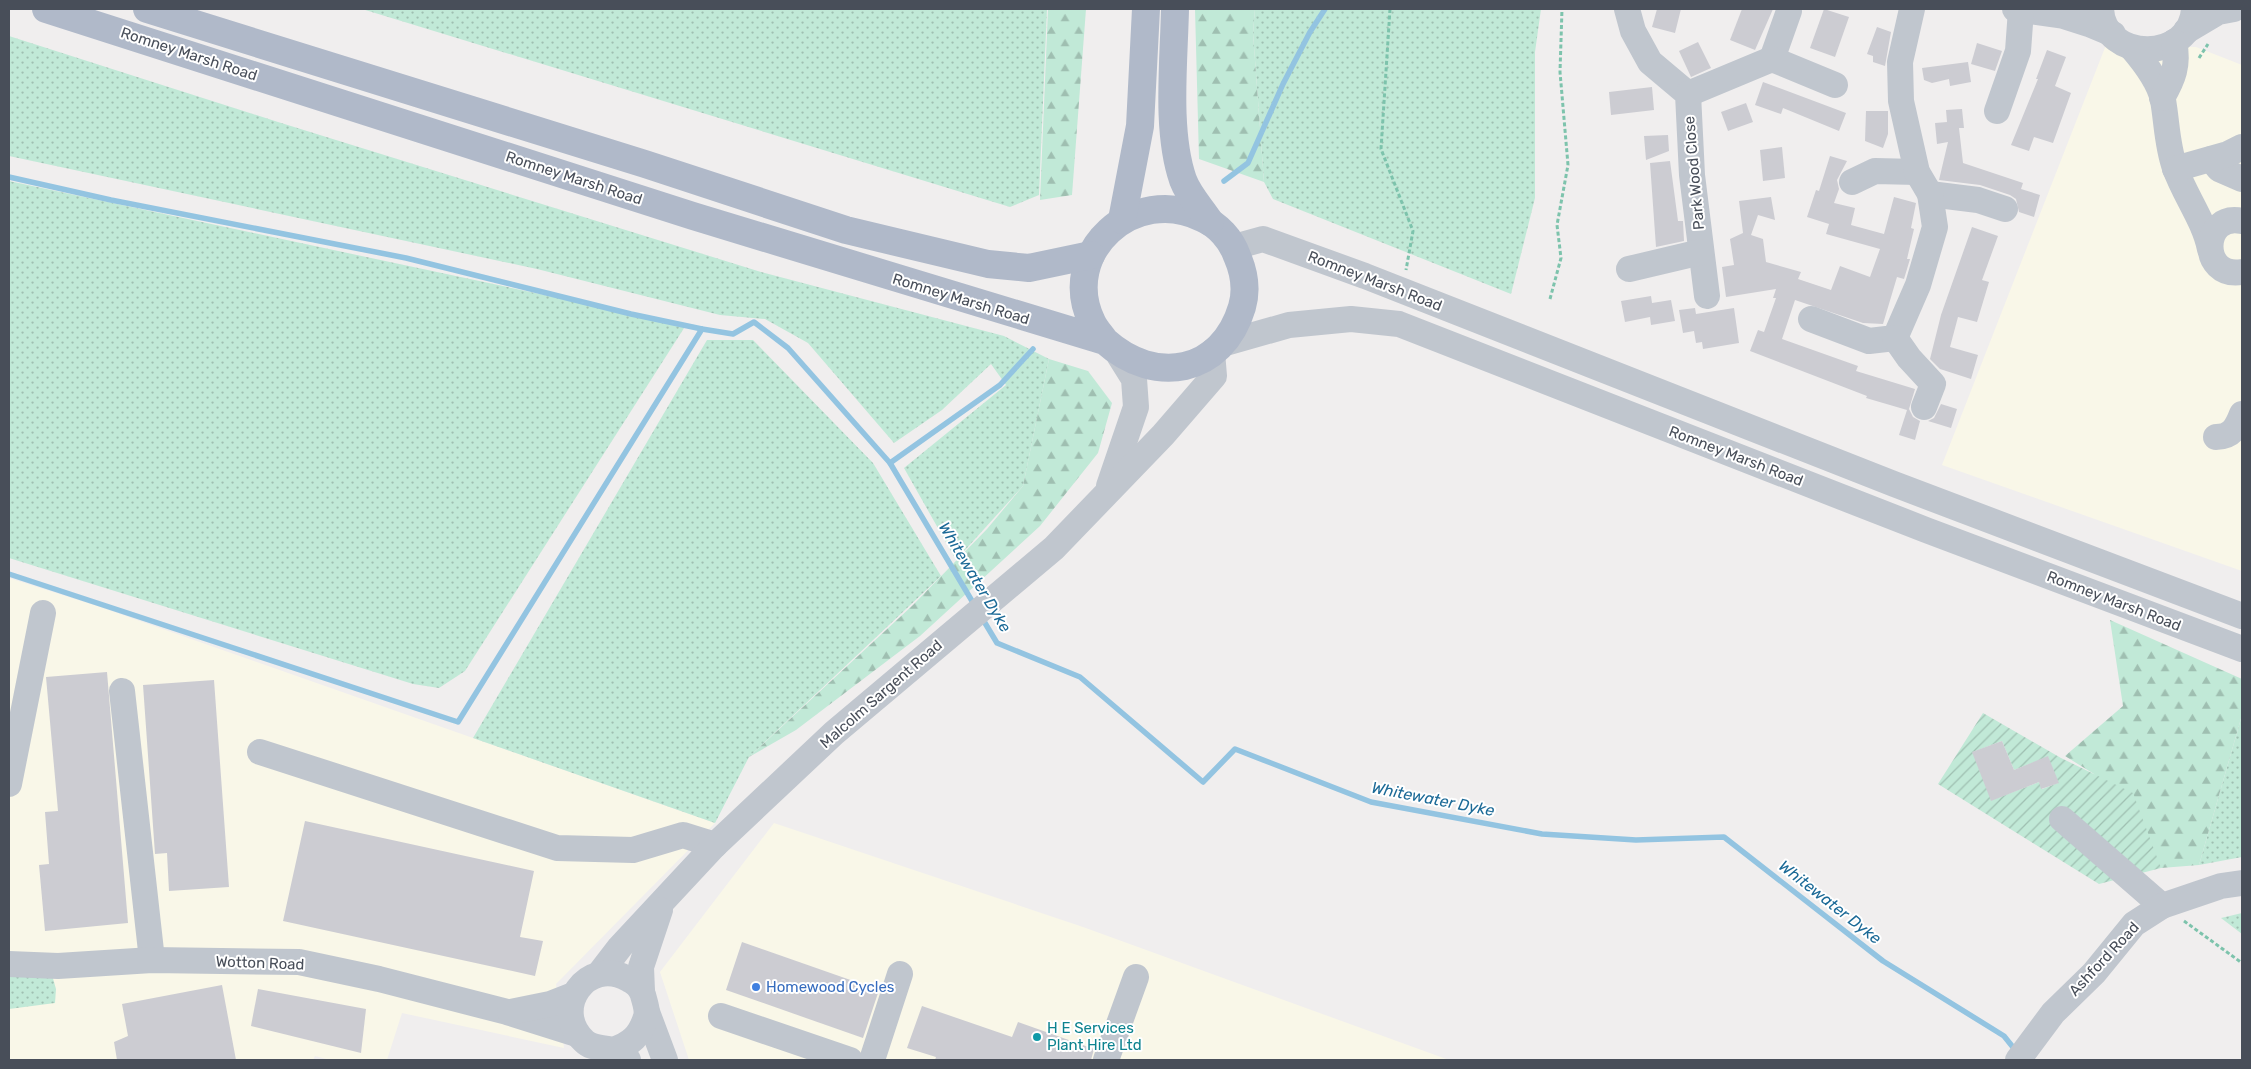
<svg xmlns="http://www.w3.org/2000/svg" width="2251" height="1069" viewBox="0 0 2251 1069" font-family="Rubik,sans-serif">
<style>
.commercial{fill:#f9f7e8}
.grass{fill:url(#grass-dots)}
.forest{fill:url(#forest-firs)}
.garden{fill:url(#garden-furrows);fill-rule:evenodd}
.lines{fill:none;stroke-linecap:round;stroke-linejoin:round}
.stream{stroke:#93c4e1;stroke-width:5.5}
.building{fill:#ccccd2}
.path{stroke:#7dc3ac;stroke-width:3;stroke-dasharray:4 2.5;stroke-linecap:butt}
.minor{stroke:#c0c6ce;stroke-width:26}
.major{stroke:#b0b9c9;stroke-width:28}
.shop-dot{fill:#3f7fe0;stroke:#fff;stroke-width:2}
.culture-dot{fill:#0f9aa8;stroke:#fff;stroke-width:2}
.labels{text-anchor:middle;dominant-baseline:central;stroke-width:4;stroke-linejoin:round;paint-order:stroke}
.street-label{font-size:15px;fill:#484e59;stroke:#fff}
.shop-label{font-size:15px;fill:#366cbe;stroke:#fff;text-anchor:start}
.culture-label{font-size:15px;fill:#0d838f;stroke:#fff;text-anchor:start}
.water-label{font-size:16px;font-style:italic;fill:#1c6a97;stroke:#fff}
</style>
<defs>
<pattern id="grass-dots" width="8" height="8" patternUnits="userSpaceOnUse" patternTransform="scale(1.25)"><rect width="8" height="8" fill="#c1e9d7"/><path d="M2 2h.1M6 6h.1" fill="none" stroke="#9fbfb1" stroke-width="1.8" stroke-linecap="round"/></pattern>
<pattern id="forest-firs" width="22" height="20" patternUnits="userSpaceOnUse" patternTransform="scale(1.25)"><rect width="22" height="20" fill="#c1e9d7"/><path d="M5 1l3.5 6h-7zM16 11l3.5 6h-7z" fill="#9fbfb1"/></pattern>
<pattern id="garden-furrows" width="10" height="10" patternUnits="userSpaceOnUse" patternTransform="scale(1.25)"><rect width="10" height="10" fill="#c1e9d7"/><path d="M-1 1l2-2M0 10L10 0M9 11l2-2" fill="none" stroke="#9fbfb1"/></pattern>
</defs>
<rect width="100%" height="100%" fill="#f0eeee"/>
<g class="commercial">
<path d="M2106 45 2196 47 2242 65V571L1942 465Z"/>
<path d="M9 578 100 607 715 823 556 984 564 1048 402 1013 387 1060H330L315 1056 313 1060H10Z"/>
<path d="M774 823 1083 927 1449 1060H689L660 972Z"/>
</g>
<g class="grass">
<path d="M362 9H1047L1039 195 1010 207Z"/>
<path d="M1255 9H1541L1535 52V198L1511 294 1273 199 1264 182 1253 33Z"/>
<path d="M9 36 278 122 761 272 1004 336 1049 359 1023 486 956 560 904 468 1006 385 991 364 942 410 894 443 808 343 765 319 720 315 537 269 9 156Z"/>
<path d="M9 181 686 325 465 671 439 688 413 684 9 558Z"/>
<path d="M707 340H753L873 463 941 576 749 757 715 823 473 738Z"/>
<path d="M2242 715V857L2199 865Z"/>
<path d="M2242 913V934L2221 918Z"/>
<path d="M52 975 56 989 55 1003 9 1009V976Z"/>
</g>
<g class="forest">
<path d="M1048 9H1086L1072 195 1040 200Z"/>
<path d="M1195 9H1255L1253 33 1264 182 1199 159Z"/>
<path d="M1049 359 1088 371 1112 403 1098 453 1040 526 920 636 796 730 749 757 913 605 987 529 1023 486Z"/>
<path d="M2110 620 2242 679V715L2199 865 2161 868 2118 846 2094 774 2065 756 2123 706Z"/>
</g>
<path class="garden" d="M1983 713 2061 758 2133 793 2161 868 2099 884 1938 784ZM2002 741 2014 770 2048 757 2058 783 2042 789 2039 782 1992 800 1973 752Z"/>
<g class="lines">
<g class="stream">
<path d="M9 177 111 200 406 258 631 314 702 329 733 334 754 322 788 348 890 463 975 606"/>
<path d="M1224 181 1248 163 1283 84 1310 32 1325 9"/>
<path d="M890 463 1000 385 1033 349"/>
<path d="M9 574 458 722 702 329"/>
<path d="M982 618 997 643 1080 677 1203 782 1235 749 1371 802 1542 834 1636 840 1724 837 1883 961 2004 1036 2016 1051"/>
</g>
</g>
<g class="building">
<path d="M1657 9H1681L1675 33 1652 27Z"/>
<path d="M1742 9H1773L1755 50 1730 40Z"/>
<path d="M1824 9 1849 17 1835 57 1810 48Z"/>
<path d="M1877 27 1891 32 1885 66 1873 62V56L1867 54Z"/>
<path d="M1698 42 1711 68 1691 77 1679 51Z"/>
<path d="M1977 43 2002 51 1995 71 1971 64Z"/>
<path d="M2047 50 2066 57 2055 86 2071 93 2053 143 2034 137 2029 151 2011 145 2038 79H2036Z"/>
<path d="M1968 62 1971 82 1950 86 1949 79 1932 83 1924 80 1922 68Z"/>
<path d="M1763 82 1846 113 1839 131 1783 108 1781 114 1755 105Z"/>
<path d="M1652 87 1654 110 1611 115 1609 92Z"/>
<path d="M1746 103 1753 122 1728 131 1721 112Z"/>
<path d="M1962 109 1964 128H1959L1963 163 2023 183 2021 189 2040 195 2034 217 2019 212 2016 199 2010 195 1980 185 1939 180 1948 142 1937 144 1935 123 1947 122 1946 110Z"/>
<path d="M1866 111H1888V134L1883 148 1865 141Z"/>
<path d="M1668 135 1669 151 1646 160 1644 136Z"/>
<path d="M1782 147 1785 178 1763 181 1760 150Z"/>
<path d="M1830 156 1847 161 1837 180 1839 189 1834 203 1855 208 1851 225 1884 234 1894 197 1916 203 1911 228 1914 229 1907 259H1910L1904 279 1897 277 1883 324 1863 323 1795 300 1782 339 1858 366 1856 371 1915 389 1909 409 1913 417 1920 421 1915 440 1899 435 1907 410 1866 398 1867 396 1750 351 1758 330 1764 332 1776 298H1773L1776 289 1726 297 1722 267 1734 265 1730 239 1743 233 1739 201 1771 197 1775 220 1758 215 1751 235 1763 239 1766 262 1801 272 1798 279 1831 290 1840 266 1870 277 1880 249 1826 234 1829 224 1807 217 1816 190 1819 191Z"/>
<path d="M1670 161 1678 221H1683L1684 241 1656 247 1650 163Z"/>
<path d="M1972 227 1998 236 1982 280 1989 282 1977 322 1958 317 1950 347 1978 355 1971 379 1940 369 1930 359 1941 315Z"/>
<path d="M1651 296 1652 303 1671 300 1675 321 1651 325 1650 317 1625 322 1621 301Z"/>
<path d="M1695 308 1696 314 1734 308 1739 343 1703 349 1702 342 1696 343 1694 331 1683 333 1679 310Z"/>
<path d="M1941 404 1957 409 1951 428 1928 421 1934 418Z"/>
<path d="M107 672 128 923 45 931 39 865 49 864 45 812 58 811 46 677Z"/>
<path d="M214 680 229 887 169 891 167 853 155 854 143 685Z"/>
<path d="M2002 741 2014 770 2048 756 2059 783 2041 789 2039 782 1991 801 1972 752Z"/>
<path d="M305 821 534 871 520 937 543 941 535 976 283 921Z"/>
<path d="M742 942 879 990 863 1038 726 990Z"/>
<path d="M222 985 236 1060H117L114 1042 128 1036 122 1004Z"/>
<path d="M258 989 366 1009 361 1053 251 1026Z"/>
<path d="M922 1006 1012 1037 1018 1022 1094 1049 1091 1060H935L936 1057 907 1048Z"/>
</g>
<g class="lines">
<g class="path">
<path d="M1390 9 1381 149 1413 231 1406 270"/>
<path d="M2199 58 2208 44"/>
<path d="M1550 299 1561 258 1557 225 1568 165 1560 72 1562 9"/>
<path d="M2184 921 2242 963"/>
</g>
<g class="minor">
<path d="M1627 9 1633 31 1650 62 1688 94 1692 175 1707 296"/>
<path d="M2015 9 2064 16 2089 24 2113 34"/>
<path d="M2101 9C2104 63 2191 62 2194 9"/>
<path d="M2186 31 2218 12 2234 9"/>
<path d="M2132 48C2144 62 2159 81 2163 100 2167 123 2167 146 2175 168 2185 196 2204 220 2210 249"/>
<path d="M1772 59 1789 11"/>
<path d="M1688 94 1772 59 1835 85"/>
<path d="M2162 98C2173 79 2179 65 2174 42"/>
<path d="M1997 111 2018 51 2021 10"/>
<path d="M2211 159 2219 169 2242 179"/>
<path d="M2175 169 2228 154 2242 147"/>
<path d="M1852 182 1875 171 1917 172"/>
<path d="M1930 194 1978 200 2005 209"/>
<path d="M2242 221C2201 212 2199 279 2242 272"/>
<path d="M1234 247 1263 239 1365 276 1894 484 2242 616"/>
<path d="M1629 269 1701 252"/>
<path d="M1811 319 1869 341 1895 338 1918 285 1935 227 1930 194 1917 172 1901 101 1900 62 1912 9"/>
<path d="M1895 338 1909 358 1933 384 1924 407"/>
<path d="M1222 344 1289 325 1351 319 1399 324 1926 530 2242 649"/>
<path d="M2216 437C2232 437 2237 427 2242 414"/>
<path d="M1109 486 1136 407 1134 379 1119 355"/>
<path d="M122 691 152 960"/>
<path d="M260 752 557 848 633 850 683 835 715 845"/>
<path d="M9 784 43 613"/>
<path d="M2062 819 2162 906"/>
<path d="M9 964 58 966 152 960 299 962 379 979 507 1012 577 1034"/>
<path d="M600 973 620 947 715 845 834 733 1054 548 1163 435 1214 376 1212 352"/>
<path d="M642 991 641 967 660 910"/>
<path d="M510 1012 550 1004 573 995"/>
<path d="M647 1012 665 1060"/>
<path d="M721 1016 850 1060"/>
<path d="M613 1050C631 1044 640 1036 646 1017 648 1010 645 1003 643 995 641 988 635 982 628 979 587 956 550 1009 584 1041 592 1049 602 1047 612 1050 617 1051 623 1057 628 1060"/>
<path d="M872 1060 900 974"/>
<path d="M1106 1060 1136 977"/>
<path d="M2018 1060 2053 1013 2094 973 2134 924 2162 906 2221 886 2242 883"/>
</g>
<g class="major">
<path d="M46 9 693 216 1105 341C1155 386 1222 374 1242 307 1247 290 1244 272 1237 256 1231 239 1218 225 1202 218 1135 184 1058 252 1092 322 1095 329 1101 335 1105 341"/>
<path d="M147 9 645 164 846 230 988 264 1029 268 1091 255"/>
<path d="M1175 9C1174 61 1166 131 1183 180 1189 196 1201 208 1210 222"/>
<path d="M1122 220 1140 126 1146 9"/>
</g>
</g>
<circle class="shop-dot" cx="756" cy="987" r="5"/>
<circle class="culture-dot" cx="1037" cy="1037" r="5"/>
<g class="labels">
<g class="street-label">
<text transform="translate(189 54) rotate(18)">Romney Marsh Road</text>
<text transform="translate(1694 173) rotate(-95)">Park Wood Close</text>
<text transform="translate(574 178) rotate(18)">Romney Marsh Road</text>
<text transform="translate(1375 281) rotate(21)">Romney Marsh Road</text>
<text transform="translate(961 299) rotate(17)">Romney Marsh Road</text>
<text transform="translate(1736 456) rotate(21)">Romney Marsh Road</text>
<text transform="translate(2114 601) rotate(21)">Romney Marsh Road</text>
<text transform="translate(881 694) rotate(-41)">Malcolm Sargent Road</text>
<text transform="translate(2104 959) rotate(-47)">Ashford Road</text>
<text transform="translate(260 963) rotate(2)">Wotton Road</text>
</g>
<g class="shop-label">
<text x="766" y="987">Homewood Cycles</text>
</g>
<g class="culture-label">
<text x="1047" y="1028">H E Services<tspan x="1047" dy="17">Plant Hire Ltd</tspan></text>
</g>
<g class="water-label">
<text transform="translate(975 577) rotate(59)">Whitewater Dyke</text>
<text transform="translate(1433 799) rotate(11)">Whitewater Dyke</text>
<text transform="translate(1830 902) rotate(38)">Whitewater Dyke</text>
</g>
</g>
<rect width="2251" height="1069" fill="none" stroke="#484e59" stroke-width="20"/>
</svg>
